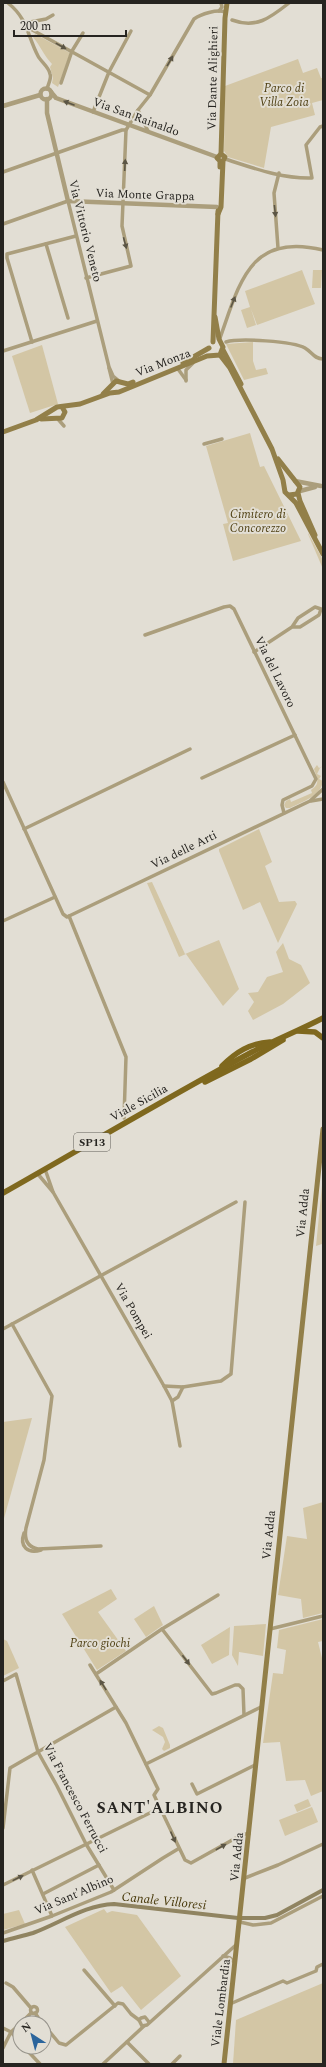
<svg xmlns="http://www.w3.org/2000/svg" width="326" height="2067" viewBox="0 0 326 2067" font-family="Spectral,serif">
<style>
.green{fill:#d3c6a5}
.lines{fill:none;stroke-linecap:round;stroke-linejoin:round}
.canal{stroke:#908461;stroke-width:4}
.minor{stroke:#ab9e7c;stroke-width:3.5}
.tertiary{stroke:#ab9e7c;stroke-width:4.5}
.secondary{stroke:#927f49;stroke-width:5}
.primary{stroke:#7f681e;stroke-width:5.5}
.oneway{fill:#5b5545}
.labels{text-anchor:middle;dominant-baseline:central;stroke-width:4;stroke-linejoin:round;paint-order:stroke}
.shield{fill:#e2ded4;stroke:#5e5c56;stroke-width:1}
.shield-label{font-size:11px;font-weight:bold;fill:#262420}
.street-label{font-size:12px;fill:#262420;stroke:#e2ded4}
.park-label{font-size:12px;font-style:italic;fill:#504114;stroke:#e2ded4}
.water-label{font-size:13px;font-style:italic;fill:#48390a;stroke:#e2ded4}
.district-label{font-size:16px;font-weight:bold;letter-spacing:1px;fill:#262420;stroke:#e2ded4}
</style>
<rect width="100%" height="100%" fill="#e2ded4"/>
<g class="green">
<path d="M35 34 70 53 58 87 52 83 53 78 50 67 52 64C44 56 40 45 33 37Z"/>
<path d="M298 59 303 73 317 68 321 78H323V100L312 103 315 115 271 127 264 168 228 157 224 151 225 86Z"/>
<path d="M302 270 315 304 257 325 251 309 256 325 247 328 241 310 250 307 245 291Z"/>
<path d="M313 270H322L321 288H312Z"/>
<path d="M253 342V361L256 370 266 368 268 374 244 380 226 344Z"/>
<path d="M42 345 58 404 30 413 12 356Z"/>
<path d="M250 433 260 467 264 466 301 541 233 561 223 524 228 523 206 446Z"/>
<path d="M308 533 323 560V569L308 534Z"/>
<path d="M317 765 319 768 323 766 320 768 317 774 321 776 319 779 323 781C321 796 302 802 290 808H286L284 805 286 801 290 799 291 802 312 793 311 790C321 784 317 778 314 769Z"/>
<path d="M259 829 272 862 265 866 279 902 295 901 297 904 278 943 260 902 243 910 219 851V849Z"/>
<path d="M152 882 185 954 219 940 239 989 223 1006 186 954 179 957 147 883Z"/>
<path d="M283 943 289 959 301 965 310 983 283 1004 253 1020 248 1011 254 1002 248 993 258 992 267 977 283 972 276 952Z"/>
<path d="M323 1175V1246L322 1244 316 1246Z"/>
<path d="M32 1418 3 1522V1422Z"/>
<path d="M323 1502V1613L303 1618 301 1599 278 1595 287 1536 307 1539 303 1508Z"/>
<path d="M111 1589 117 1599 98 1612 126 1651 97 1670 62 1614Z"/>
<path d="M154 1606 163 1625 146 1637 134 1619Z"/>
<path d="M323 1619V1641L318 1642 323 1662V1791L311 1796 305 1780 286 1781 280 1742 263 1743 273 1673 283 1674 286 1650 277 1648 279 1630Z"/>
<path d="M266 1624 263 1656 239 1652 238 1666 232 1655 234 1626Z"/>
<path d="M230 1627 229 1655 212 1664 201 1645Z"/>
<path d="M3 1639 7 1641 19 1668 3 1676Z"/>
<path d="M159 1726 163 1728 170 1745V1748L164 1751 162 1749 165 1742 163 1737 152 1730Z"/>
<path d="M308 1799 311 1806 297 1812 294 1805Z"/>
<path d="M312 1807 318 1822 285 1836 279 1820Z"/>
<path d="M104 1909 107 1913 112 1911 137 1915 181 1976 141 2010 122 1986 111 1993 65 1927Z"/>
<path d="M19 1910 25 1924 3 1930V1914Z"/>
<path d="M323 1983V2064H233L236 2020Z"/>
</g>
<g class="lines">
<path class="canal" d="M3 1941C13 1938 23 1936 33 1933 60 1923 85 1905 114 1904L238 1918H265L277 1915 323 1890"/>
<g class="minor">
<path d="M8 3C28 19 27 35 38 56 41 62 49 67 50 74 52 78 48 84 47 89"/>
<path d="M219 11 222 7 221 3"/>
<path d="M232 20C256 29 270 18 289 3"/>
<path d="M25 23 46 19 53 15"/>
<path d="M27 27 150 95"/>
<path d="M61 83 72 51 83 33"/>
<path d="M138 110 148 131"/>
<path d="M93 112 109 72 131 31"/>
<path d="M225 159C253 168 282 179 312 178L306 145 320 127 323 126"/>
<path d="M3 172 122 130H126"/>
<path d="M3 224 68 201 109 367 113 376 119 381"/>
<path d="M46 244 68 318"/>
<path d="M278 248 274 193 279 173"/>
<path d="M86 278 131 266 122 226 126 130 138 110 150 95 194 19C201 14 217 9 225 12"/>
<path d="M220 338C240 282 250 232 323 250"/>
<path d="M32 342 7 258V254L76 236"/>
<path d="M226 342C239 338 293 341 305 348 312 352 314 359 323 359"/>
<path d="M3 351 97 321"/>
<path d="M109 368 113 384"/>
<path d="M178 369 186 380"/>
<path d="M186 381V370L193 363"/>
<path d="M57 418 64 426"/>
<path d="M204 444 222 439"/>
<path d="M145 635 224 607 230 606 234 609 316 779 312 786 283 800 282 805 284 813"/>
<path d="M254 652 292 627H300L319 615 321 609 315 607 298 618 292 627"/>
<path d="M202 778 295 735"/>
<path d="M3 782 63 914 67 917 310 801 323 789"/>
<path d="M311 801 323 799"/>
<path d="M24 829 190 749"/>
<path d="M69 916 126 1057 124 1118"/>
<path d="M3 921 55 897"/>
<path d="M37 1173 53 1192 45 1169"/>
<path d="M53 1192 164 1386 172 1401 180 1446"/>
<path d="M12 1324 52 1396 44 1460 26 1528C24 1539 27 1547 38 1549L101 1546"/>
<path d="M3 1329 236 1202"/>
<path d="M164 1386 183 1387 221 1381 231 1374 245 1202"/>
<path d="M172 1401 178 1397 183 1387"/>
<path d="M24 1533C19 1547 28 1554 41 1550"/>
<path d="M162 1629 212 1694 216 1693 235 1685H239L243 1689 244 1715"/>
<path d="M270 1629 323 1616"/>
<path d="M90 1665 126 1723 157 1787 158 1789 154 1795 185 1860 191 1863 243 1834H249"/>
<path d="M96 1674 162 1629 218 1595"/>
<path d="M3 1681 16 1674 38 1752 57 1786 86 1844 114 1890"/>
<path d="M146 1764 261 1707"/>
<path d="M192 1784 197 1794 255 1765"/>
<path d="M3 1828 10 1768 116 1707"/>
<path d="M32 1870 52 1916"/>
<path d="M245 1878 278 1865 323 1844"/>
<path d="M3 1885 160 1808"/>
<path d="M43 1894 99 1865"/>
<path d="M240 1922 253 1925 271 1923 323 1896"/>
<path d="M3 1933 52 1916 111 1892 163 1858 178 1849"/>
<path d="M223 1956 230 1958 235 1963"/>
<path d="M84 1970 115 2006"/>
<path d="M6 1983 13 1987 31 2008"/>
<path d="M230 2004 283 1981 287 1983 316 1971 317 1967 323 1964"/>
<circle cx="34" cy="2010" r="3.5"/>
<path d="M35 2013 42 2023"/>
<path d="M149 2022 145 2017 141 2018 139 2020 142 2026 147 2025 237 1944"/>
<path d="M21 2023 31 2013"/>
<path d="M44 2025 59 2043 66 2045 118 2003 123 2004 131 2014 139 2020"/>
<path d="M3 2028 11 2032 20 2042"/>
<path d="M127 2042 149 2064"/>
<path d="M24 2047 40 2064"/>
<path d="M3 2048 11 2032 20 2024"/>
<path d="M103 2064 144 2026"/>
<path d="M172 2064 180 2056"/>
</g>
<g class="tertiary">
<circle cx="46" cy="94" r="5.5"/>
<path d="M51 92 56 98 217 157"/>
<path d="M47 99V113L68 201 217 207"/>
<path d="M3 106 40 95"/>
<path d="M295 481 321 486"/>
<path d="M300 491 315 487"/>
</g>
<g class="secondary">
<path d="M220 167V161L217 158 221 154"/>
<path d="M218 214 221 207 223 161 225 157 221 154 225 18 227 3"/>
<path d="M213 342 218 211"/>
<path d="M223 350 241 384"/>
<path d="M220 355 230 368 272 449 283 480 285 492 296 503 323 554"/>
<path d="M183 363 209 348"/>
<path d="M103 394 116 381 128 384 133 382"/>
<path d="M41 419 62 418 65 412 62 407"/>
<path d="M3 432 36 420 57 407 80 404 110 393 119 392 207 356 220 355 223 347 219 339 215 317"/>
<path d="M278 459 300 487 297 494 289 495"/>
<path d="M298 493 300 501 315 535"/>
<path d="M224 2064 323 1129"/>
</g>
<g class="primary">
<path d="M298 1031 315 1032 323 1038"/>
<path d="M222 1066C236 1052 250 1043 270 1042"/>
<path d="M205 1082 251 1059 283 1040"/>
<path d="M3 1193C86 1146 168 1097 252 1052 275 1040 300 1030 323 1018"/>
</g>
</g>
<defs><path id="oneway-solid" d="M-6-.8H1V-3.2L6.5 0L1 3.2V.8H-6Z"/></defs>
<g class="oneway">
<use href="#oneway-solid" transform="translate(61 46) rotate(29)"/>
<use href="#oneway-solid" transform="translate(170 61) rotate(-60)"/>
<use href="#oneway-solid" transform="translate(69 103) rotate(-159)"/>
<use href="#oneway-solid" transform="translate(125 165) rotate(-87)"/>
<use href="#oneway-solid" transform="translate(275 211) rotate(84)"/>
<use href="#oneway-solid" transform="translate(125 243) rotate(75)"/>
<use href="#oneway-solid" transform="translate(233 302) rotate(-68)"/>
<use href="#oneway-solid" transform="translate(186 1660) rotate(53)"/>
<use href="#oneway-solid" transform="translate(103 1685) rotate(-122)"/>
<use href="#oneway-solid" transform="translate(173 1837) rotate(66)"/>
<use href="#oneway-solid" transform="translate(221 1847) rotate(-29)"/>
<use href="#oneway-solid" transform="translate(18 1878) rotate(-26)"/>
</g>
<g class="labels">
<rect class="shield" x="74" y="1133" width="36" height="18" rx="3"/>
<g class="shield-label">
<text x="92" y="1142">SP13</text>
</g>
<g class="street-label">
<text transform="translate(213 78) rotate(-89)">Via Dante Alighieri</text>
<text transform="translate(136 117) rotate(20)">Via San Rainaldo</text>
<text transform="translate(145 195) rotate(2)">Via Monte Grappa</text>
<text transform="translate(85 231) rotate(76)">Via Vittorio Veneto</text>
<text transform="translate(163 363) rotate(-21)">Via Monza</text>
<text transform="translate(275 672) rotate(64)">Via del Lavoro</text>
<text transform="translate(184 850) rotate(-26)">Via delle Arti</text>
<text transform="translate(139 1103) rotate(-29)">Viale Sicilia</text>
<text transform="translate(303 1213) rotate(-84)">Via Adda</text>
<text transform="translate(133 1311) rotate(60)">Via Pompei</text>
<text transform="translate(269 1535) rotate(-84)">Via Adda</text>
<text transform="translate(75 1798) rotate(62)">Via Francesco Ferrucci</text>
<text transform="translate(237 1857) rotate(-84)">Via Adda</text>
<text transform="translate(74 1895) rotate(-23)">Via Sant'Albino</text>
<text transform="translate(221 2003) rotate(-83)">Viale Lombardia</text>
</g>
<g class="park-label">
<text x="284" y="88">Parco di<tspan x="284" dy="14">Villa Zoia</tspan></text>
<text x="258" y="514">Cimitero di<tspan x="258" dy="14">Concorezzo</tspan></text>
<text x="100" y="1643">Parco giochi</text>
</g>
<g class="water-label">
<text transform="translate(164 1901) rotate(6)">Canale Villoresi</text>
</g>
<g class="district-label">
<text x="160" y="1808">SANT'ALBINO</text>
</g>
</g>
<rect width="326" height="2067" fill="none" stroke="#262420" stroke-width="8"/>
<g transform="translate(32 2035) rotate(324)"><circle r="19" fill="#e2ded4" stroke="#97948c"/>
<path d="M0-3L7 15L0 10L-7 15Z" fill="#2b659c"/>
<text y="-6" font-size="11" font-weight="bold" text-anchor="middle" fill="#262420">N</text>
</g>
<path d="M14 30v6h112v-6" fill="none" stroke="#262420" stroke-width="2"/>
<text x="20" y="30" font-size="12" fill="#262420" stroke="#e2ded4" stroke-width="3" paint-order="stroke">200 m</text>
</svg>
